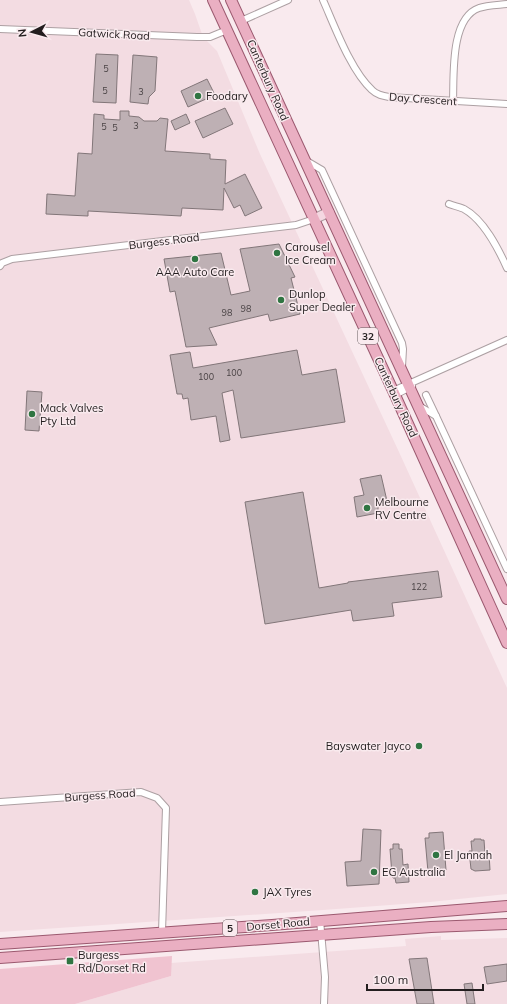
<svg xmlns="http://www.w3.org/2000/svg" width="507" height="1004" viewBox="0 0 507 1004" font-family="Mulish,sans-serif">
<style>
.built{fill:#f3dce2}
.green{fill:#f0c3d0}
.building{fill:#beb0b4;stroke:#827679}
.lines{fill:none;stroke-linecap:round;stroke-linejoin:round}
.street-casing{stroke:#ada0a3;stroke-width:8}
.secondary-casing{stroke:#ada0a3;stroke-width:11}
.primary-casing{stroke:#9b596f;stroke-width:12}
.street{stroke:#fff;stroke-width:6}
.secondary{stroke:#f4d7e1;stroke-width:9}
.primary{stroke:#eaafc2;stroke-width:10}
.poi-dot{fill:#2f7542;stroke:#f9eaee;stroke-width:1.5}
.labels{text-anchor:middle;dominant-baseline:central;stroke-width:3;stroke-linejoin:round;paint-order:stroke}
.number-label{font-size:9px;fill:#494244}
.shield{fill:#f9eaee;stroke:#625a5c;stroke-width:1}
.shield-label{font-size:10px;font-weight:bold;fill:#221d1e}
.street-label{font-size:11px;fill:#221d1e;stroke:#f9eaee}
.poi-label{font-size:11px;fill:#221d1e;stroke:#f9eaee;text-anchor:start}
</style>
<rect width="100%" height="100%" fill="#f9eaee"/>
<g class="built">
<path d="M0 0H189L195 14 203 37 217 51 260 154 399 452 507 688V894L430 902 323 910 0 932Z"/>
<path d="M441 936V940L507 938V1004H75L171 976V963L406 946 405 939Z"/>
</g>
<path class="green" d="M172 956 171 976 75 1004H0V969Z"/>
<g class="building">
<path d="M96 54 118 55 116 103 93 102Z"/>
<path d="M133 55 157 57 155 91 149 97 148 104 130 102Z"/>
<path d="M207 79 215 95 188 107 181 91Z"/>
<path d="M225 108 233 124 203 138 195 121Z"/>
<path d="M120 111H129V116L139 117 144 121H157L160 118 168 119 165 151 210 154V159L226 160 225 184 245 174 262 208 245 216 240 205 234 208 224 188 223 210 182 208 181 216 88 211V216L46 214 47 194 75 196 78 153 92 154 94 114 104 115V119L120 120Z"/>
<path d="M186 114 190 123 175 130 171 121Z"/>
<path d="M279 244 295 277 291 278 300 314 270 321 268 314 209 328 217 345 186 347 175 291 170 292 164 259 221 253 231 295 250 291 240 249Z"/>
<path d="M297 350 302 375 336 369 345 422 241 438 233 390 222 393 230 440 220 442 216 416 191 420 188 398 183 399 182 394H177L170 355 190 352 193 368Z"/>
<path d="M27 391 42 392 39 431 25 430Z"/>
<path d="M381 475 387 501 378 502V513L357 517 354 497 364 495 360 479Z"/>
<path d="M303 492 319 588 348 583V582L438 571 442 597 392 603 394 616 353 621 351 610 265 624 245 502Z"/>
<path d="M363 829 381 830 379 884 347 886 345 862 361 861Z"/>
<path d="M443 832 446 870 428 872 425 838H429V833Z"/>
<path d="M474 839H481V840H484L485 854 489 853 490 870 475 871 471 869 469 851H472L471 841H474Z"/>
<path d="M393 844H399V849H402L403 865 408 864 409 882 396 883 395 878H393L392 875 390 849H393Z"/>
<path d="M427 958 434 1004H417L409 959Z"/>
<path d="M507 964V981L487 984 484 967Z"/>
<path d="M472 983 475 1004H467L464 984Z"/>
</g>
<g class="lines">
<g class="street-casing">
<g id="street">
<path d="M323 0C335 27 351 71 372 90 377 95 383 96 389 97L507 104"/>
<path d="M241 21 288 0"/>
<path d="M0 29 197 37H210L227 30"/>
<path d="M453 101C454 76 450 18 479 8 487 5 498 5 507 4"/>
<path d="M305 160 322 170 402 343 403 349 402 367"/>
<path d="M449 204C454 206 460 207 464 209 484 220 498 248 507 268"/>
<path d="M0 266 2 263 12 259 296 225 314 219"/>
<path d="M393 391 507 340"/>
<path d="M395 395 412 386"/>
<path d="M426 395 436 416"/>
<path d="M419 406 436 416 507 569"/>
<path d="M0 802 141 792 157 798 166 808 162 932"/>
<path d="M320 920 325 977 324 1004"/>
</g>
</g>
<g class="secondary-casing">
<path id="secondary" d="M314 219 329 212"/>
</g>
<g class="primary-casing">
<g id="primary">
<path d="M213 0 395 395 507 643"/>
<path d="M231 0 507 599"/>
<path d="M0 944 272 925 507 906"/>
<path d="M0 958 431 927 507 924"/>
</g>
</g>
<use href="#street" class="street"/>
<use href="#secondary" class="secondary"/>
<use href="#primary" class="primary"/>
</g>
<g class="poi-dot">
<circle cx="198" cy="96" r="4"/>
<circle cx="277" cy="253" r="4"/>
<circle cx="195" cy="259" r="4"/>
<circle cx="281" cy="300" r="4"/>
<circle cx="32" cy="414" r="4"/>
<circle cx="367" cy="508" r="4"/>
<circle cx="419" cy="746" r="4"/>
<circle cx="436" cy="855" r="4"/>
<circle cx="374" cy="872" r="4"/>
<circle cx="255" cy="892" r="4"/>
<rect x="66" y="957" width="8" height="8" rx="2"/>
</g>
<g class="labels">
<g class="number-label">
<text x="106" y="68">5</text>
<text x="105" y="90">5</text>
<text x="141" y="91">3</text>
<text x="136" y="125">3</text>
<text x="104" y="126">5</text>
<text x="115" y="127">5</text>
<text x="246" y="308">98</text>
<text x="227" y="312">98</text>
<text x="234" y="372">100</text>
<text x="206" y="376">100</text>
<text x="419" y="586">122</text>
</g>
<g class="shield">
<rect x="358" y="328" width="20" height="16" rx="3"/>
<rect x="223" y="920" width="14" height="16" rx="3"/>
</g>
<g class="shield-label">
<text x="368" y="336">32</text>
<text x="230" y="928">5</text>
</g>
<g class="street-label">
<text transform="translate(114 34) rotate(3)">Gatwick Road</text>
<text transform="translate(268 80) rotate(66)">Canterbury Road</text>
<text transform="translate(423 99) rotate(4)">Day Crescent</text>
<text transform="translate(164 241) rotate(-7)">Burgess Road</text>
<text transform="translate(396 397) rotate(65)">Canterbury Road</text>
<text transform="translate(100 795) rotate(-4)">Burgess Road</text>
<text transform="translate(278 924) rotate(-5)">Dorset Road</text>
</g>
<g class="poi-label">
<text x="206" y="96">Foodary</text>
<text x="285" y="247">Carousel<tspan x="285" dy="13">Ice Cream</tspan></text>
<text x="195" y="272" text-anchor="middle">AAA Auto Care</text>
<text x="289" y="294">Dunlop<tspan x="289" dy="13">Super Dealer</tspan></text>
<text x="40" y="408">Mack Valves<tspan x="40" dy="13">Pty Ltd</tspan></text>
<text x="375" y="502">Melbourne<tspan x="375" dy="13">RV Centre</tspan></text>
<text x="411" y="746" text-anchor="end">Bayswater Jayco</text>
<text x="444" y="855">El Jannah</text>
<text x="382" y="872">EG Australia</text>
<text x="263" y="892">JAX Tyres</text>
<text x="78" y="955">Burgess<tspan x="78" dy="13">Rd/Dorset Rd</tspan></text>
</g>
</g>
<g transform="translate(32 32) rotate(264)" stroke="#f9eaee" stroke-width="3" paint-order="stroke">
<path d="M0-3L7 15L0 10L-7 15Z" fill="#221d1e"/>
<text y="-6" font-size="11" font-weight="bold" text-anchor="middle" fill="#221d1e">N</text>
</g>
<path d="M367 984v6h116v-6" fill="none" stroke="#221d1e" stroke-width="2"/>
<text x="373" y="984" font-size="12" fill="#221d1e" stroke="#f9eaee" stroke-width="3" paint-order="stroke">100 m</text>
</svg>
